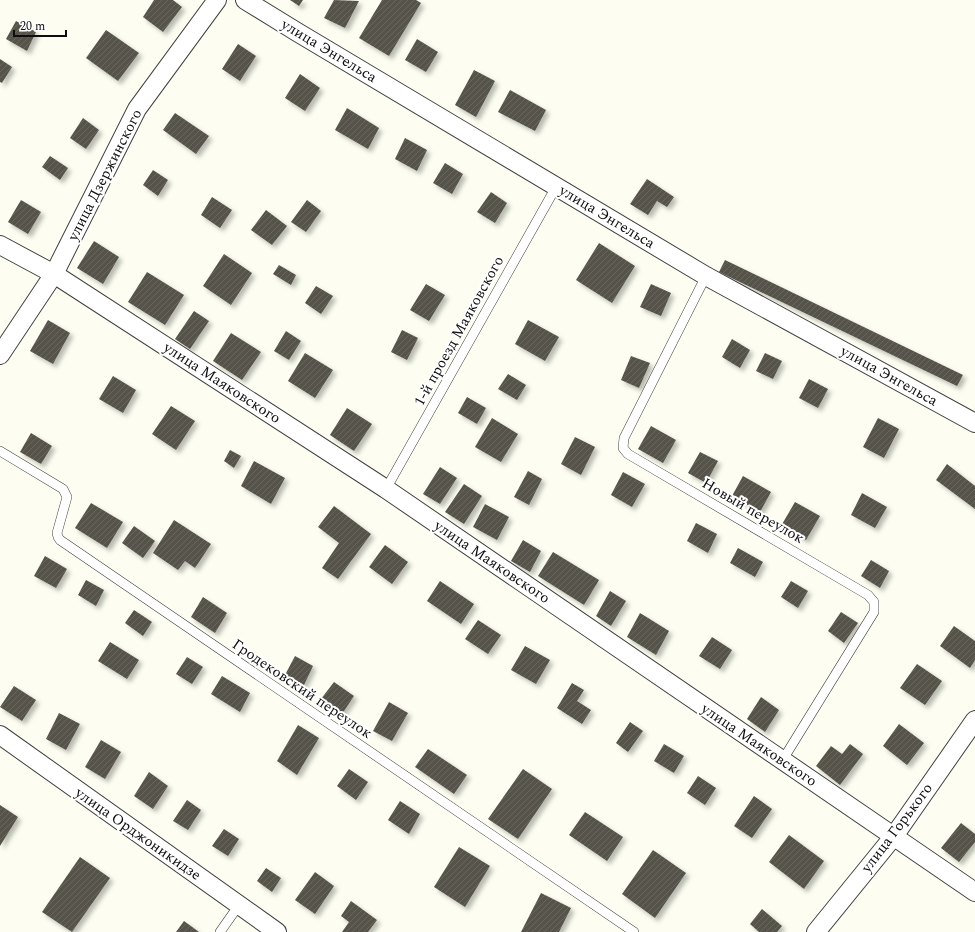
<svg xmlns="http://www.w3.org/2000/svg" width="975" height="932" viewBox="0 0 975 932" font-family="Spectral,serif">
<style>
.building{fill:url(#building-hatch);filter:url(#shadow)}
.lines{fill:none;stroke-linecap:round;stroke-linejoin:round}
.service-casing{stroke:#414141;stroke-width:10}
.minor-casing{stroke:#414141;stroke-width:20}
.service{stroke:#fff;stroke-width:9}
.minor{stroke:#fff;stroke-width:18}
.labels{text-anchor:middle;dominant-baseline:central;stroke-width:4;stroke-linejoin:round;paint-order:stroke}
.street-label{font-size:15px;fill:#0e0e0e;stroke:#fff}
</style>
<defs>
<pattern id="building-hatch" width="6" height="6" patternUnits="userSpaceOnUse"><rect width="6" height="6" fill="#56524c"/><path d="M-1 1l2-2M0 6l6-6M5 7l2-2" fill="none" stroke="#696661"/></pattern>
<filter id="shadow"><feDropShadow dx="3.5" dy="3.5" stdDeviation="2" flood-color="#0004"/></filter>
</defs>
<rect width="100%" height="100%" fill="#fdfef1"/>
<g class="building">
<path d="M154 0H173L182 7 163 32 143 17Z"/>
<path d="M290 0H303L299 6Z"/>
<path d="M334 0 359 1 345 28 324 18Z"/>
<path d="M382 0H416L421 3 389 56 359 38Z"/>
<path d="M16 21 36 32 27 51 6 39Z"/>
<path d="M106 30 139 53 118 81 86 58Z"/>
<path d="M417 39 438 52 426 72 405 60Z"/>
<path d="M238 44 256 56 240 81 222 69Z"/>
<path d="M0 59 12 67 2 83 0 82Z"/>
<path d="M474 70 495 81 476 117 455 105Z"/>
<path d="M300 74 320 88 305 111 285 98Z"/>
<path d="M510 90 546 110 535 131 498 112Z"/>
<path d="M347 108 379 128 368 149 335 130Z"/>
<path d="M175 113 209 136 196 154 163 130Z"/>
<path d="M83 118 99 130 86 149 70 138Z"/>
<path d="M405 138 427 150 417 171 395 159Z"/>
<path d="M50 156 68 168 60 180 42 167Z"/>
<path d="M445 163 463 174 452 194 433 183Z"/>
<path d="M153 170 168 180 158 196 143 185Z"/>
<path d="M647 179 674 197 667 207 657 201 648 215 630 204Z"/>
<path d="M491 192 507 203 495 223 477 212Z"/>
<path d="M212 197 232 210 220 228 201 215Z"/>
<path d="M21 200 41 212 28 234 8 222Z"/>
<path d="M307 200 321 211 306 232 291 222Z"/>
<path d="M266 210 287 226 272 245 251 230Z"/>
<path d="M94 241 119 257 103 284 77 268Z"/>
<path d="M599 243 635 266 612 303 576 280Z"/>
<path d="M224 254 252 273 231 305 203 286Z"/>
<path d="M725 260 963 375 957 386 719 272Z"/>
<path d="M279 265 296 275 291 285 273 274Z"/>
<path d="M147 272 184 295 165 325 128 302Z"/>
<path d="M426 284 445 295 429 321 410 310Z"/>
<path d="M651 284 671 293 661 316 640 307Z"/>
<path d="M316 286 333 296 321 314 305 303Z"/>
<path d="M194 311 209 321 190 349 175 339Z"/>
<path d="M48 320 70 333 53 364 30 351Z"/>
<path d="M528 320 559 337 545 361 515 344Z"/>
<path d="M402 330 418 338 407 360 391 352Z"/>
<path d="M286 331 301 341 289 360 274 351Z"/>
<path d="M231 333 261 352 242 380 213 361Z"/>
<path d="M732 339 750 350 740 368 722 357Z"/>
<path d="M305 353 333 370 315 398 288 381Z"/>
<path d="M765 353 782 361 773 379 756 371Z"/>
<path d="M631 356 650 363 639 388 621 380Z"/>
<path d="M508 374 526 385 517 400 498 389Z"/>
<path d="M113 376 136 390 123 413 99 399Z"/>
<path d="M809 379 828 389 818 408 799 398Z"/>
<path d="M467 397 486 408 477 424 458 413Z"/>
<path d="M171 406 195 421 176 450 152 434Z"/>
<path d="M347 408 372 424 354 451 330 435Z"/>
<path d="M492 418 518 434 501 462 475 447Z"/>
<path d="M878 418 899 429 884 458 863 447Z"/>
<path d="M651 426 676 440 663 463 638 449Z"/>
<path d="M31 433 52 446 41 464 20 452Z"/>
<path d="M575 437 595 447 581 475 561 464Z"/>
<path d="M230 450 241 456 234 468 224 461Z"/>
<path d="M700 452 718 461 706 483 688 473Z"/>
<path d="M254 461 285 478 271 504 241 486Z"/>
<path d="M947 464 975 486V509L936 480Z"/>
<path d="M440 467 457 478 440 504 423 494Z"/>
<path d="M528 471 542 479 529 505 514 497Z"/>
<path d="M623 472 645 484 632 507 611 495Z"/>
<path d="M743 476 771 492 760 512 732 496Z"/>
<path d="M464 484 482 496 464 524 445 512Z"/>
<path d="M862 493 887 507 875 528 851 515Z"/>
<path d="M795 502 820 516 806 540 781 526Z"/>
<path d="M91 503 123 522 107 548 75 528Z"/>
<path d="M485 504 509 517 497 540 473 527Z"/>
<path d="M334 506 371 534 338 579 322 568 339 543 318 527Z"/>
<path d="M174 520 211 544 195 568 185 561 178 570 153 553Z"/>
<path d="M696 523 717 534 708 553 687 541Z"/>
<path d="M134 526 155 541 143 558 122 543Z"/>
<path d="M523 540 541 551 530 572 511 561Z"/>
<path d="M385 545 408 562 392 584 369 567Z"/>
<path d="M738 548 763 562 755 577 730 563Z"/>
<path d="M553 552 599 580 584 605 538 576Z"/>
<path d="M45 556 67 569 56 588 34 576Z"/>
<path d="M871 560 889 571 880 588 861 576Z"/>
<path d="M86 580 104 590 96 606 78 595Z"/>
<path d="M440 581 474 604 461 624 427 601Z"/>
<path d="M791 581 808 591 798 608 781 597Z"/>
<path d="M610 591 626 601 611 626 596 616Z"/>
<path d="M203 597 227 613 215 633 191 617Z"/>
<path d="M134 610 152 622 143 636 125 623Z"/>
<path d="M841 612 858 623 844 643 828 631Z"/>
<path d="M640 613 669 631 656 655 627 637Z"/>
<path d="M478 620 501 635 488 654 465 639Z"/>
<path d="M954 626 975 641V660L970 668 940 646Z"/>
<path d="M712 637 732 650 720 669 699 656Z"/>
<path d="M110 642 139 660 127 679 98 661Z"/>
<path d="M525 646 550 660 536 684 511 670Z"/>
<path d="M295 656 313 666 304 685 285 675Z"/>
<path d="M187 657 203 667 192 684 176 674Z"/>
<path d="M917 664 942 681 925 705 900 688Z"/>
<path d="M222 676 250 693 240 712 211 694Z"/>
<path d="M334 682 354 696 342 714 321 699Z"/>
<path d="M572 683 584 690 577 701 591 710 582 724 557 708Z"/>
<path d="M14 686 36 700 22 721 0 707Z"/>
<path d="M761 697 779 710 765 732 747 719Z"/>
<path d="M389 702 408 713 392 741 373 731Z"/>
<path d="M59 713 80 724 66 750 46 739Z"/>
<path d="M630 722 643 731 628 752 616 743Z"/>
<path d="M899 724 924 743 907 765 883 746Z"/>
<path d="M298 725 319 738 297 775 277 761Z"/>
<path d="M101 740 121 752 105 779 85 767Z"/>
<path d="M664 744 684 756 674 773 654 761Z"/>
<path d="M850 744 863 754 840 785 816 766 831 746 842 754Z"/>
<path d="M428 749 467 775 454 794 415 767Z"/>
<path d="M349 769 368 782 356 800 337 786Z"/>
<path d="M523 769 552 789 518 839 488 819Z"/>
<path d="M149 772 168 786 153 809 134 796Z"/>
<path d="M698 776 716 788 705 805 687 793Z"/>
<path d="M754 796 772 809 752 838 734 826Z"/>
<path d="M187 800 201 810 188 830 173 821Z"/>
<path d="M400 801 420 814 409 834 388 820Z"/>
<path d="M0 805 18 817 0 846Z"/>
<path d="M585 812 623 837 607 861 569 835Z"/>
<path d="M961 823 975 834V842L959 862 941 848Z"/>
<path d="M224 829 239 839 228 856 212 846Z"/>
<path d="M789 835 824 861 804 889 769 862Z"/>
<path d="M459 847 490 866 465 907 434 887Z"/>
<path d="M653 850 686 873 655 918 622 894Z"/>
<path d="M80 857 110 878 72 932 42 912Z"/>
<path d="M266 868 281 878 272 892 257 881Z"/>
<path d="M315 872 334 886 315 914 295 900Z"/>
<path d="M541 893 571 908 559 932H521Z"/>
<path d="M351 901 377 920 368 932H342L349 922 341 916Z"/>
<path d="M762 909 782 926 777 932H759L750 924Z"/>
<path d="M184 921 199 932H176Z"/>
</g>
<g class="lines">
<g class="service-casing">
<g id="service">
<path d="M706 276 624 438 623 448 628 454 868 595 874 602V612L782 761"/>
<path d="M0 451 63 489 67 497 57 533 58 537 60 540 634 932"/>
<path d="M386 489 556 187"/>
<path d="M220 932 239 905"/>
</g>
</g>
<g class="minor-casing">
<g id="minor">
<path d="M245 0 297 32 706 276 975 423"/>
<path d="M0 245 54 274 386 489 975 892"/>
<path d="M0 355 54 274 137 109 217 0"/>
<path d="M0 735 277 932"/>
<path d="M816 932 894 836 975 720"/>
</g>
</g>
<use href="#service" class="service"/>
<use href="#minor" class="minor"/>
</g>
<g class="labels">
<g class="street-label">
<text transform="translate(329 51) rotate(31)">улица Энгельса</text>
<text transform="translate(105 175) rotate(-63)">улица Дзержинского</text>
<text transform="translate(607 217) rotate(31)">улица Энгельса</text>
<text transform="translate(459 331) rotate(-61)">1-й проезд Маяковского</text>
<text transform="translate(889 376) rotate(29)">улица Энгельса</text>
<text transform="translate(222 383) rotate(33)">улица Маяковского</text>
<text transform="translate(753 511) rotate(30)">Новый переулок</text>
<text transform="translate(492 562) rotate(34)">улица Маяковского</text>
<text transform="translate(302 689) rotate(34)">Гродековский переулок</text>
<text transform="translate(759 745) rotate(34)">улица Маяковского</text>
<text transform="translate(897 828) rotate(-53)">улица Горького</text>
<text transform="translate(138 834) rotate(35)">улица Орджоникидзе</text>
</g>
</g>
<path d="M14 30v6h52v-6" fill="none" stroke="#0e0e0e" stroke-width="2"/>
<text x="20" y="30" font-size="12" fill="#0e0e0e" stroke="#ffffff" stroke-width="3" paint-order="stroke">20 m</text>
</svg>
